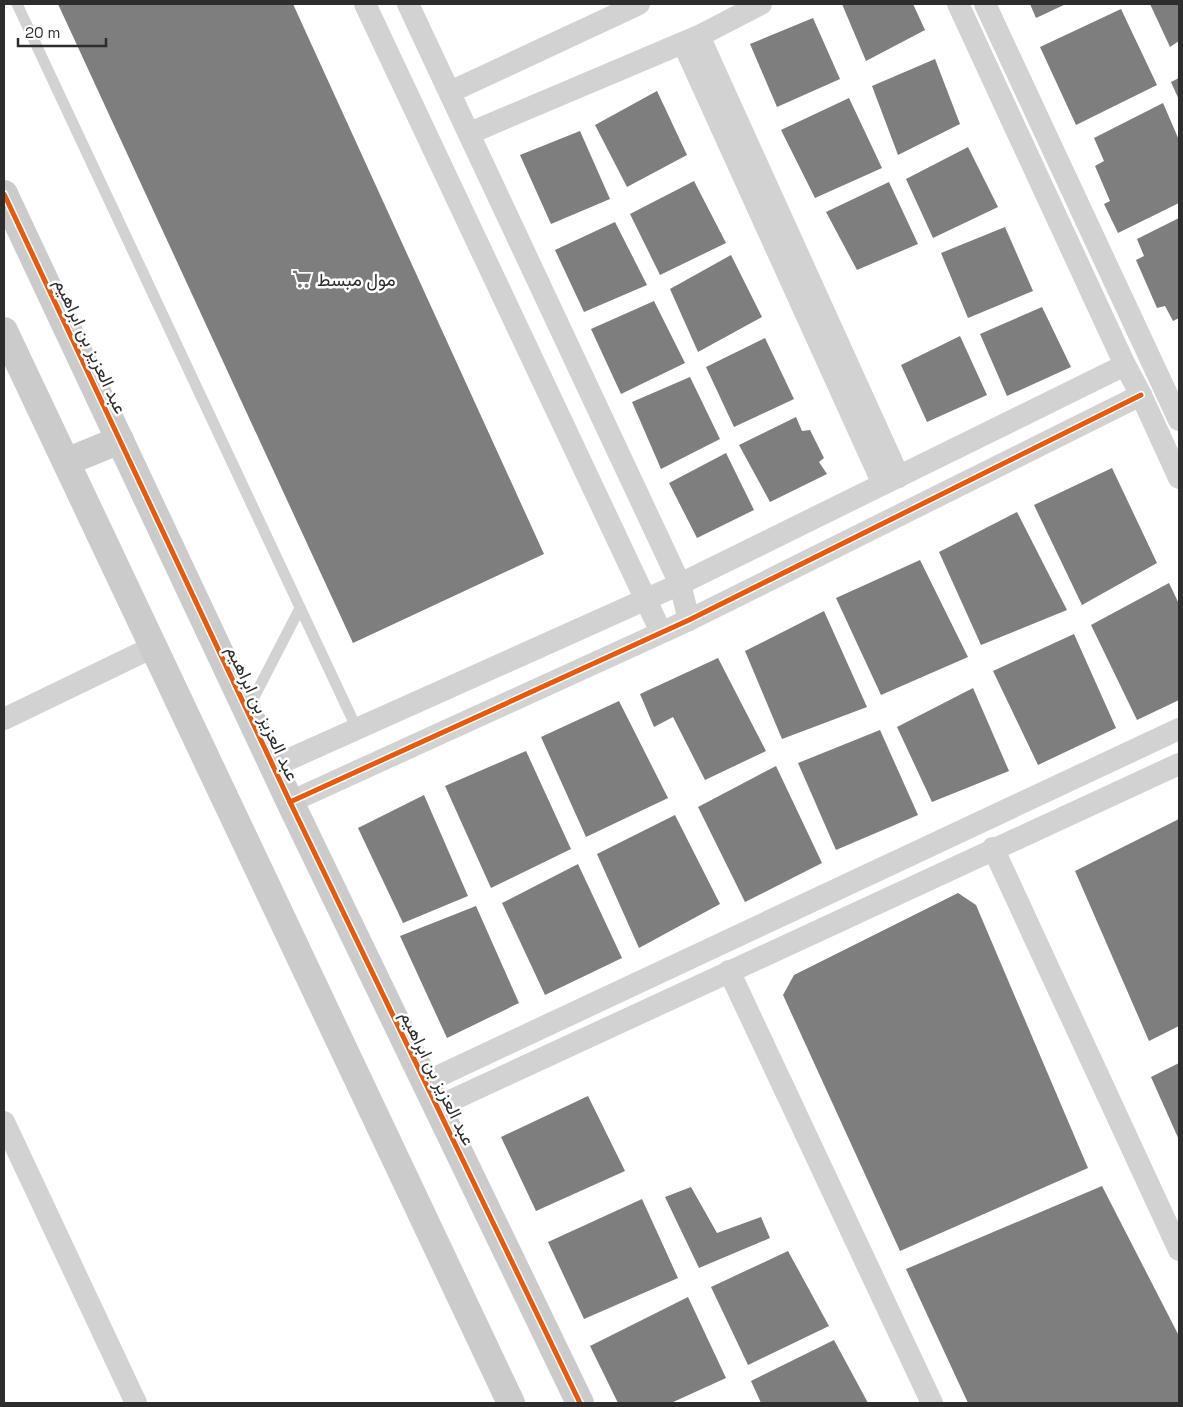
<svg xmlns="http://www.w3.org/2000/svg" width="1183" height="1407" viewBox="0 0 1183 1407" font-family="'Space Grotesk',Vazirmatn,sans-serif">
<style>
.building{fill:#7e7e7e}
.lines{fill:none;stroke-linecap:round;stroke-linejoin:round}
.lane{stroke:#d2d2d2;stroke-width:11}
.street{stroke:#d2d2d2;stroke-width:22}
.secondary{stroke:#cbcbcb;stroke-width:28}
.cycleway-casing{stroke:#fff;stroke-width:8}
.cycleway{stroke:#e8590c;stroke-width:5}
.labels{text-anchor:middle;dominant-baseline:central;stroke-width:5;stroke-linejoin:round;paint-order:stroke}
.poi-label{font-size:18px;fill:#2d2d2d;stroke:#fff;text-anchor:start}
.street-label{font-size:18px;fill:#2d2d2d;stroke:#fff}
</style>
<rect width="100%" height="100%" fill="#fff"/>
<g class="building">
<path d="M58 4H293L544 554 353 643Z"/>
<path d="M842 4H913L925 30 866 61Z"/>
<path d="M1030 4H1066L1036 18Z"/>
<path d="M1150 4H1179V41L1170 47Z"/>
<path d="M1121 9 1157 85 1076 125 1040 47Z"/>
<path d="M813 18 840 79 777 107 750 44Z"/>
<path d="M935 59 960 124 898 155 872 86Z"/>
<path d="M1179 78V100L1171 82Z"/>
<path d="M657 91 687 155 627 187 595 125Z"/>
<path d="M849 98 882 168 815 198 781 130Z"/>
<path d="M1163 103 1179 140V203L1118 233 1104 204 1110 201 1095 166 1104 161 1094 138Z"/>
<path d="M580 131 610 199 551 224 520 155Z"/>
<path d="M968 147 998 207 933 238 906 179Z"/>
<path d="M694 181 726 243 660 275 630 214Z"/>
<path d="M889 182 918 244 857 270 826 212Z"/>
<path d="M1179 218V318L1173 321 1165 306 1157 308 1136 260 1144 256 1137 239Z"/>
<path d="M615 222 647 285 584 312 555 250Z"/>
<path d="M1005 227 1033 291 968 318 941 253Z"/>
<path d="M731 255 762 317 698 352 670 289Z"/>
<path d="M654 301 685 363 621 394 591 329Z"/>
<path d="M1042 307 1071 367 1007 396 980 334Z"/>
<path d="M960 336 987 395 927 422 901 365Z"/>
<path d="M765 338 794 399 734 427 706 367Z"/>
<path d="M690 377 720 439 661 469 632 402Z"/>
<path d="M796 417 802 431 810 430 824 458 819 462 827 474 770 502 739 445Z"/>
<path d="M726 453 754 510 697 538 669 483Z"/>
<path d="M1112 468 1157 563 1082 605 1034 505Z"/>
<path d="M1017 512 1067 610 981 645 939 552Z"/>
<path d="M920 560 968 657 881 695 836 598Z"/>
<path d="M1169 583 1179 604V700L1137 720 1091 625Z"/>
<path d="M824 611 867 707 782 739 745 651Z"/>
<path d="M1074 634 1116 728 1038 765 993 671Z"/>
<path d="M718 658 766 751 705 780 673 717 654 727 640 694Z"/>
<path d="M973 688 1009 771 932 802 897 727Z"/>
<path d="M619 701 668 798 586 837 541 737Z"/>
<path d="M880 730 918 815 836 850 798 763Z"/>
<path d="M526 751 571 849 491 888 445 786Z"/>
<path d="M776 766 822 863 745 902 698 807Z"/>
<path d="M424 795 468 896 403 923 358 828Z"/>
<path d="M675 815 720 904 639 948 597 854Z"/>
<path d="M1179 819V1026L1149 1041 1075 871Z"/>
<path d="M578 864 622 958 545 995 502 903Z"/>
<path d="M958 893 976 905 1088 1168 900 1251 783 995 794 975Z"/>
<path d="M476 906 519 1003 447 1038 400 936Z"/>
<path d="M1179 1063V1140L1151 1077Z"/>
<path d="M588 1096 625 1171 536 1211 501 1137Z"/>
<path d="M1102 1186 1179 1336V1403H968L906 1269Z"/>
<path d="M691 1187 717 1233 761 1217 770 1238 699 1268 665 1197Z"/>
<path d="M642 1199 678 1278 584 1319 548 1242Z"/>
<path d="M788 1251 829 1326 748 1365 711 1287Z"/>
<path d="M688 1297 726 1378 671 1403H618L590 1346Z"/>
<path d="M834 1340 868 1403H761L751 1381Z"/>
</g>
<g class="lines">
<g class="lane">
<path d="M17 4 357 729"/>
<path d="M248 709 300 608"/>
</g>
<g class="street">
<path d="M365 4 661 632"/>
<path d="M408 4 680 584 689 620"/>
<path d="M958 4 1125 365 1141 395 1179 478"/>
<path d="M985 4 1179 420"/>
<path d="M699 36 899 477"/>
<path d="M683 43 883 484"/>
<path d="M450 92 639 4"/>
<path d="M470 133 699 36 761 4"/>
<path d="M4 719 153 647"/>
<path d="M274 766 680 584 1125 365"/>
<path d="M290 802 689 620 1141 395"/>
<path d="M993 848 1179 1250"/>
<path d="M729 971 932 1403"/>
<path d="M424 1083 1179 729"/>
<path d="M437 1107 1179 764"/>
<path d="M4 1122 136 1403"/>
</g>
<g class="secondary">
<path d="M4 194 290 802 580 1403"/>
<path d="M4 331 511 1403"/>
<path d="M66 462 120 440"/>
</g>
<g class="cycleway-casing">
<g id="cycleway">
<path d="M4 194 290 802 580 1403"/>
<path d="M290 802 689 620 1141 395"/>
</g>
</g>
<use href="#cycleway" class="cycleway"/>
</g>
<defs>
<g id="supermarket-bare" transform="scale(1.5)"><path d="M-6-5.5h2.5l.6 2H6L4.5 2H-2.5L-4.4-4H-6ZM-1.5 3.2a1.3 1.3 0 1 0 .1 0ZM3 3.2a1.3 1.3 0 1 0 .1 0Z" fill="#767676" stroke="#fff" stroke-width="2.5" paint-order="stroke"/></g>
</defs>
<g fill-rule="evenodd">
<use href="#supermarket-bare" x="302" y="279"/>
</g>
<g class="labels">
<g class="poi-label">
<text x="317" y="279">مول مبسط</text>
</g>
<g class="street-label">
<text transform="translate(91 346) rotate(65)">عبد العزيز بن ابراهيم</text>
<text transform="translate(263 713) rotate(65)">عبد العزيز بن ابراهيم</text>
<text transform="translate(438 1078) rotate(64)">عبد العزيز بن ابراهيم</text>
</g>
</g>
<rect width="1183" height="1407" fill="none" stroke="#2d2d2d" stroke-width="10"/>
<path d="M18 38v8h88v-8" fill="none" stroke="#2d2d2d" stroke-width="2.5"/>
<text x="25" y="38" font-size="15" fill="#2d2d2d" stroke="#ffffff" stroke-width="4" paint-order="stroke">20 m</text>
</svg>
